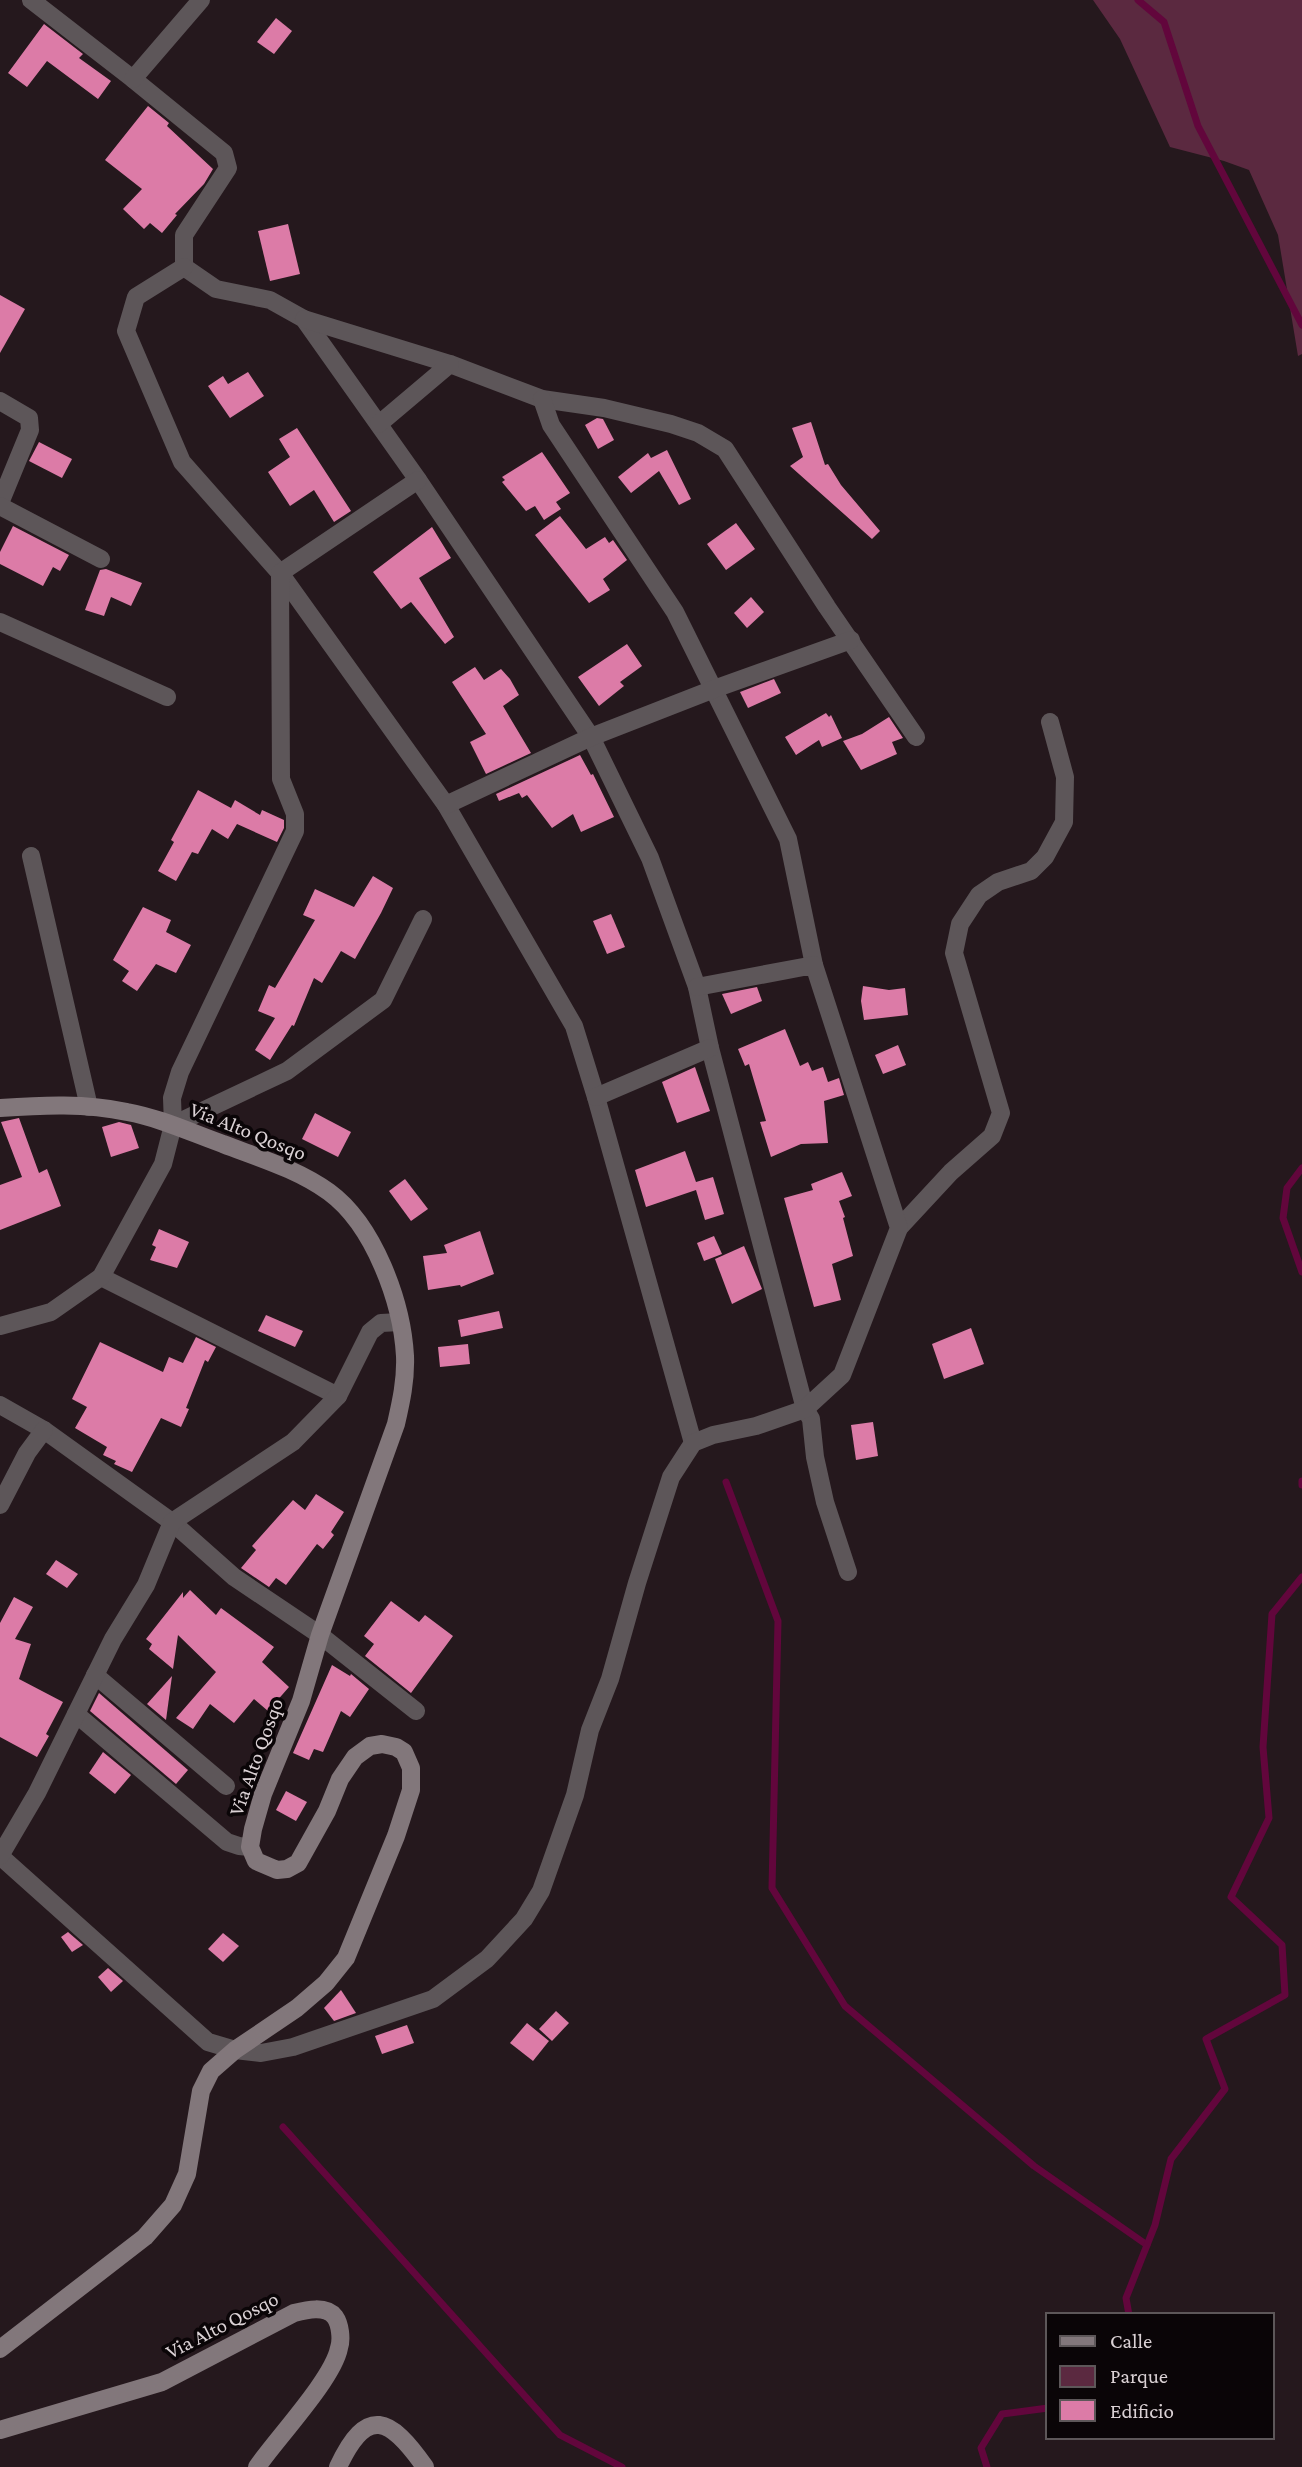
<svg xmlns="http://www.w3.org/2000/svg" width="1302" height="2467" viewBox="0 0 1302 2467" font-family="'Crimson Pro',serif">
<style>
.green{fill:#5b2940}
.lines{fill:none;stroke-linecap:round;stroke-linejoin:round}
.stream{stroke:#62063c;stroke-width:7}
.building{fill:#dc7ba7}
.street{stroke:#5d5659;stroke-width:18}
.secondary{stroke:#82777b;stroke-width:18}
.labels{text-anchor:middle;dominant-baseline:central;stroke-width:7;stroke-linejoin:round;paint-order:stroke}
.street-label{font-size:21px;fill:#dad1d4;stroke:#0a0507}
</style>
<rect width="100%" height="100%" fill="#25181d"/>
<path class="green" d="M1093 0H1302V354L1298 356 1278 235 1249 170 1224 161 1170 147 1120 39Z"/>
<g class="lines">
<g class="stream">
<path d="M1138 0 1164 22 1198 126 1302 325"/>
<path d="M1302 1168 1287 1188 1283 1218 1302 1272"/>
<path d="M1302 1481V1485"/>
<path d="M726 1482 778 1621 772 1888 845 2006 1034 2166 1147 2245"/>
<path d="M283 2127 560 2435 622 2467"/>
<path d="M1129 2315 1126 2298 1155 2225 1171 2159 1225 2089 1206 2039 1285 1995 1282 1945 1231 1897 1269 1818 1263 1747 1272 1614 1302 1577"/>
<path d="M987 2467 981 2448 1002 2414 1048 2408"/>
</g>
</g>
<g class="building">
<path d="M276 18 292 31 274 54 257 42Z"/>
<path d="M44 24 83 54 79 58 111 81 98 99 47 61 27 87 8 73Z"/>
<path d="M148 106 169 123 167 126 213 169 204 184 175 214 177 215 162 233 150 223 144 229 123 209 142 189 105 160Z"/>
<path d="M288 224 300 274 270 281 258 231Z"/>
<path d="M0 295 25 309 0 353Z"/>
<path d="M248 372 264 396 230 418 208 386 223 376 228 384Z"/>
<path d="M597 418 603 419 614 440 598 449 585 425Z"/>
<path d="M811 422 825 465 828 464 841 485 880 531 872 539 790 466 803 457 792 428Z"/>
<path d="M297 428 351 511 334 522 314 490 290 506 268 472 290 457 279 439Z"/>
<path d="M39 442 72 459 62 478 29 461Z"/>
<path d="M667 450 691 499 679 505 659 471 631 493 618 477 648 453 651 458Z"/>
<path d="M542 452 570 493 556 502 561 509 544 520 535 506 526 511 502 482 505 480 502 477Z"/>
<path d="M560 516 586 549 605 537 609 543 613 540 627 560 603 579 610 590 589 603 535 535Z"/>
<path d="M736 523 755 549 726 570 707 544Z"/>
<path d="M13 526 69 555 60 571 53 567 43 586 0 564V552Z"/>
<path d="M432 527 451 558 419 578 454 637 445 644 411 602 401 609 373 572Z"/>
<path d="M106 569 142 583 131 606 111 597 104 616 85 610 100 570Z"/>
<path d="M751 597 764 612 747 628 734 613Z"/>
<path d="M627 644 642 666 620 682 624 686 599 706 578 677Z"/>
<path d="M475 667 484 680 501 669 510 679 519 695 503 706 531 753 486 774 470 742 486 734 452 682Z"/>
<path d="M774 679 781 693 748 708 740 692Z"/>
<path d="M826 713 829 717 831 715 842 738 822 747 819 740 796 755 785 737Z"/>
<path d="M889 717 903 738 892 742 897 754 861 770 843 741 862 734Z"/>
<path d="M580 755 591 775 593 774 614 817 581 832 573 814 552 828 527 795 522 798 519 793 499 801 496 794Z"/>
<path d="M198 790 231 808 235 800 260 815 262 810 284 820V828L277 842 237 824 228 839 212 829 198 854 192 852 176 881 158 871 174 842 171 840Z"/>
<path d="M373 876 393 888 381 913 355 959 341 951 322 983 314 978 294 1026 292 1025 270 1060 255 1050 275 1018 258 1011 269 985 275 988 315 920 303 915 315 889 354 907Z"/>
<path d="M143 907 171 920 166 932 191 945 176 973 156 964 137 991 122 981 129 971 113 960Z"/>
<path d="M611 914 625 947 607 954 593 921Z"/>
<path d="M863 986 889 990 905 988 908 1015 864 1020 861 1001Z"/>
<path d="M757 987 762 1001 731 1014 722 994Z"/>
<path d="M785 1029 800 1066 808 1062 812 1071 823 1067 828 1082 839 1078 844 1095 824 1101 828 1143 801 1144 771 1157 760 1122 766 1121 749 1064 745 1066 738 1049Z"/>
<path d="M898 1045 906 1065 883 1074 875 1055Z"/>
<path d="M695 1067 710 1111 677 1123 662 1082Z"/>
<path d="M315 1113 351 1132 338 1157 302 1139Z"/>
<path d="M19 1118 39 1173 47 1169 61 1206 0 1230V1185L22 1177 1 1122Z"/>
<path d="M119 1122 131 1125 139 1148 111 1157 102 1127Z"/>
<path d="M685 1151 696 1182 713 1177 724 1214 705 1220 696 1190 646 1207 635 1170Z"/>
<path d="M842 1172 852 1196 839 1201 845 1217 843 1218 853 1256 832 1264 841 1300 814 1307 784 1198 813 1190 811 1184Z"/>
<path d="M405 1179 428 1209 411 1221 389 1191Z"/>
<path d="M159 1229 189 1242 177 1268 150 1260 156 1247 152 1245Z"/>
<path d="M480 1231 494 1274 461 1287 460 1285 428 1290 423 1256 447 1253 444 1245Z"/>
<path d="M714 1236 722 1254 704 1261 697 1243Z"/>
<path d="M744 1246 762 1289 732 1304 715 1259Z"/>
<path d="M499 1311 503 1328 461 1337 458 1320Z"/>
<path d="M266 1315 303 1331 295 1347 258 1331Z"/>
<path d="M971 1328 984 1364 944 1379 932 1344Z"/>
<path d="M196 1337 216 1347 208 1362 205 1360 186 1408 189 1409 181 1427 161 1418 132 1472 114 1464 116 1461 103 1455 107 1447 75 1428 87 1407 72 1399 100 1342 163 1372 169 1357 183 1363Z"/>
<path d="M468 1344 470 1364 440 1367 438 1347Z"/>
<path d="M873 1422 878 1456 856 1460 851 1425Z"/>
<path d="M316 1494 344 1512 331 1532 334 1535 323 1549 317 1544 286 1585 276 1578 269 1587 241 1568 256 1550 252 1546 293 1500 305 1510Z"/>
<path d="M56 1560 78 1574 67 1588 46 1574Z"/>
<path d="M190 1590 216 1615 221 1608 274 1647 262 1662 289 1687 268 1711 254 1699 234 1723 210 1704 193 1729 176 1718 216 1672 178 1635 173 1669 149 1649 152 1644 146 1639 183 1592V1598Z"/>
<path d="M14 1597 33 1607 15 1639 31 1644 19 1679 63 1702 46 1734 49 1736 37 1757 0 1737V1623Z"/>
<path d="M391 1601 419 1622 425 1615 453 1636 411 1693 365 1656 374 1644 364 1636Z"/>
<path d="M332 1665 350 1676 351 1674 369 1689 350 1717 341 1711 323 1752 314 1749 309 1760 293 1753Z"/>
<path d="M172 1676 166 1720 147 1704Z"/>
<path d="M99 1693 188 1770 176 1784 90 1711Z"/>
<path d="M103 1752 131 1775 115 1794 89 1773Z"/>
<path d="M286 1791 307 1802 296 1821 276 1810Z"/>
<path d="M68 1932 83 1945 72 1952 61 1937Z"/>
<path d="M223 1933 239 1946 223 1962 208 1949Z"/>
<path d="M108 1968 123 1981 111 1992 98 1977Z"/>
<path d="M341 1990 356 2013 334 2021 324 2008Z"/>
<path d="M556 2011 569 2023 552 2041 539 2029Z"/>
<path d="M527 2023 549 2041 533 2061 510 2043Z"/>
<path d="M407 2025 414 2043 382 2054 375 2036Z"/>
</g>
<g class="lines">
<g class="street">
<path d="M31 0 133 79 224 153 228 168 184 235V267L216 289 270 300 304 319 418 480 591 737 650 858 697 987 710 1048 805 1409 811 1419 815 1457 825 1502 848 1572"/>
<path d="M133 79 201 0"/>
<path d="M184 267 136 297 126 331 182 462 280 573 446 805 574 1026 596 1097 693 1443"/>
<path d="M304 319 450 364 542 399 604 408 671 424 698 433 725 449 827 607 916 737"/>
<path d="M542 399 551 425 675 612 788 839 814 965"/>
<path d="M0 401 29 418 30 430 0 503"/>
<path d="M379 424 450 364"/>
<path d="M0 506 101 559"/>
<path d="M0 622 167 697"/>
<path d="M446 805 591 737 714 689 851 640"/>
<path d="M31 856 89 1107"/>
<path d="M596 1097 710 1048"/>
<path d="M173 1125 287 1071 383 1000 423 919"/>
<path d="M899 1228 951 1172 992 1136 1001 1113 954 953 960 924 979 895 998 882 1031 871 1045 857 1064 822 1065 777 1050 722"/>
<path d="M101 1277 338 1396"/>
<path d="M0 1326 51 1312 101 1277 163 1164 173 1125 172 1098 180 1072 295 831V814L281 779 280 573 418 480"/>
<path d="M0 1405 44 1430 172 1522 234 1577 320 1635 416 1711"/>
<path d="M0 1505 27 1453 44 1430"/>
<path d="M95 1675 226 1786"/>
<path d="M76 1714 227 1842 239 1846 250 1847"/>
<path d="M0 1856 208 2042 235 2050 261 2053 293 2047 433 1999 487 1959 524 1919 541 1891 575 1795 590 1730 610 1679 637 1583 671 1477 693 1443 713 1435 756 1426 805 1409 842 1375 899 1228 814 965 697 987"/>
<path d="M0 1856 37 1793 113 1639 146 1585 172 1522 293 1442 338 1396 370 1332 381 1323 400 1322"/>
</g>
<g class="secondary">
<path d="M0 1108C42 1105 86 1103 127 1112 160 1118 192 1133 223 1144 259 1158 297 1169 329 1192 374 1225 402 1302 405 1356 406 1380 401 1402 396 1424L320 1635 301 1701 263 1794 253 1829 250 1847 256 1861 277 1870 287 1869 298 1863 327 1811 340 1779 355 1757 370 1746 382 1744 396 1747 404 1752 411 1768V1790L396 1836 346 1958 326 1983 297 2008 235 2050 211 2071 201 2091 187 2174 173 2205 145 2237 0 2349"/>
<path d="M0 2430 162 2382 294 2313C306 2310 326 2305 335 2317 340 2324 342 2339 339 2348 333 2379 277 2438 257 2467"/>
<path d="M338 2467C367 2405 390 2417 425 2467"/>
</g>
</g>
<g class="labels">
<g class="street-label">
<text transform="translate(248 1131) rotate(22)">Via Alto Qosqo</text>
<text transform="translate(256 1757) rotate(-70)">Via Alto Qosqo</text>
<text transform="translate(222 2325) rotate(-27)">Via Alto Qosqo</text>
</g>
</g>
<rect x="1046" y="2313" width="228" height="126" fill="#0a0507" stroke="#5d5759" stroke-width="2"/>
<rect x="1060" y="2336" width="35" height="10" fill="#82777b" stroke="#5d5759" stroke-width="2"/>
<text x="1110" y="2348" font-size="21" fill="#dad1d4">Calle</text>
<rect x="1060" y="2366" width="35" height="21" fill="#5b2940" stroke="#5d5759" stroke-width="2"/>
<text x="1110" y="2383" font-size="21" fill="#dad1d4">Parque</text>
<rect x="1060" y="2400" width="35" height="21" fill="#dc7ba7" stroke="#5d5759" stroke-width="2"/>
<text x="1110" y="2418" font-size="21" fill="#dad1d4">Edificio</text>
</svg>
